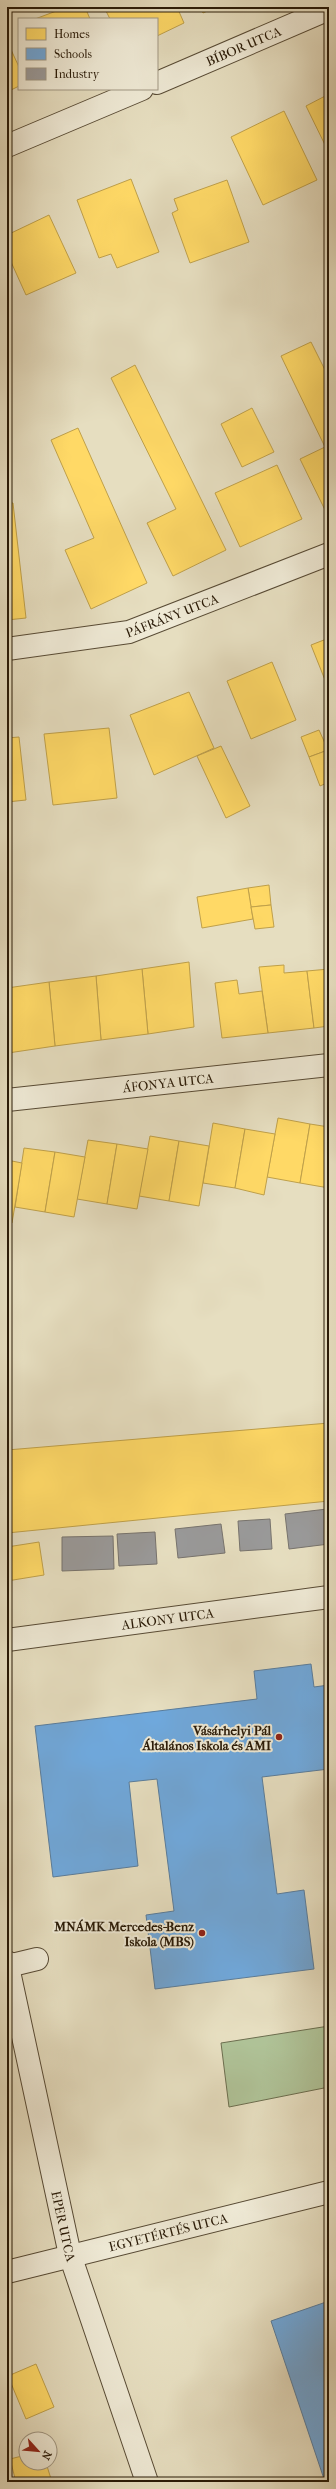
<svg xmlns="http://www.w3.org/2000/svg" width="336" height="2489" viewBox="0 0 336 2489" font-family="'IM FELL French Canon',serif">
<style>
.green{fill:#afc297;stroke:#6c6e4f}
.homes{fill:#ffd966;stroke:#bfa04a}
.schools{fill:#6fa8dc;stroke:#5a7d9c}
.industry{fill:#999;stroke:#77736d}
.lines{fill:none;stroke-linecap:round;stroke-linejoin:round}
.street-casing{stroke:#584b35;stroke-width:24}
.street{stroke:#efead6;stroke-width:22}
.poi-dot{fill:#8f2418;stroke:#efead6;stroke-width:1.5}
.labels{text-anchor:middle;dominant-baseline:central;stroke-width:4;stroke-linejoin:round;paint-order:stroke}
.street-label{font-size:13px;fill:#291a07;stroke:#efead6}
.poi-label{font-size:13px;font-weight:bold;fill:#291a07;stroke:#efead6;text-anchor:end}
</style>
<rect width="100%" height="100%" fill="#e6dec0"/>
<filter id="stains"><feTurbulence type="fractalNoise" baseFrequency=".005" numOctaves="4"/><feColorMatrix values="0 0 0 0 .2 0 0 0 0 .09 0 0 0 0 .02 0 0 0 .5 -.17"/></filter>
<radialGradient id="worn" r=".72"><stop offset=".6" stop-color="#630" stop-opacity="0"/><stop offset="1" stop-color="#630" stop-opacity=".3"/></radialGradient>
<path class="green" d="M329 2026V2087L229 2107 221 2043Z"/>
<g class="homes">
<path d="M67 7H85L90 19H35Z"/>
<path d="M104 7H177L184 23 157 36V19H110Z"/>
<path d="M200 7H216L203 13Z"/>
<path d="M7 41 19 67V86L7 92Z"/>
<path d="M329 94V153L306 106Z"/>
<path d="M284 111 317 180 263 205 231 137Z"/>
<path d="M131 179 159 252 117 268 111 254 99 258 77 200Z"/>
<path d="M227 180 249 242 190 263 172 213 178 210 174 199Z"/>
<path d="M49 215 76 273 26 295 7 253V235Z"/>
<path d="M311 342 329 378V510L326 512 300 459 325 447 281 356Z"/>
<path d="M135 365 226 550 173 576 147 523 176 509 111 378Z"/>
<path d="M252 408 274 452 242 467 221 424Z"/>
<path d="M78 428 147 583 91 609 65 550 94 538 51 440Z"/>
<path d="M277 465 302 519 240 547 215 493Z"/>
<path d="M7 503H13L26 618 7 620Z"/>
<path d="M329 638V690L311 645Z"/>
<path d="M272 662 296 720 251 739 227 681Z"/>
<path d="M189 692 214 748 154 775 130 715Z"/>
<path d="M109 728 117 798 53 805 44 734Z"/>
<path d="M319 730 328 750 309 757 301 737Z"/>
<path d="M19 737 26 800 7 802V738Z"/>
<path d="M221 746 250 806 226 818 197 756Z"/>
<path d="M328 750 329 782 320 786 309 757Z"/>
<path d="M269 885 271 905 251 907 248 888Z"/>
<path d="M248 888 253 919 202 928 197 897Z"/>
<path d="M271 905 274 927 255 929 251 907Z"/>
<path d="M189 962 194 1027 148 1034 142 969Z"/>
<path d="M284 965V973L307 971 314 1028 268 1033 259 967Z"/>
<path d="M142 969 148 1034 101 1040 96 976Z"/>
<path d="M329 969V1026L314 1028 307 971Z"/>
<path d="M96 976 101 1040 55 1046 49 982Z"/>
<path d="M237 980 239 994 262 991 268 1033 222 1038 215 983Z"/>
<path d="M49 982 55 1046 8 1053 7 988Z"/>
<path d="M278 1118 310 1124 300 1183 267 1177Z"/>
<path d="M213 1123 245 1129 235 1188 203 1183Z"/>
<path d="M310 1124 329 1127V1188L300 1183Z"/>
<path d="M245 1129 275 1134 264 1195 235 1188Z"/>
<path d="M150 1136 179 1141 169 1201 139 1196Z"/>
<path d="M88 1140 117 1144 107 1204 77 1199Z"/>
<path d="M179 1141 209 1146 199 1206 169 1201Z"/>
<path d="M117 1144 148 1149 137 1209 107 1204Z"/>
<path d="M24 1148 55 1152 45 1212 15 1207Z"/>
<path d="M55 1152 85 1157 74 1217 45 1212Z"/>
<path d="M7 1160 22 1163 12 1223 7 1222Z"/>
<path d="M329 1423V1501L7 1533V1450Z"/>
<path d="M39 1542 44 1575 7 1581V1547Z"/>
<path d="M36 2364 54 2407 26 2419 8 2376Z"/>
<path d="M26 2455V2463H46L52 2482H16L10 2459Z"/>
</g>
<g class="schools">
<path d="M311 1664 314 1687 329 1685V1769L262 1777 277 1894 304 1890 314 1969 155 1989 146 1915 174 1911 157 1779 129 1782 138 1866 53 1877 35 1726 257 1699 254 1671Z"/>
<path d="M329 2301V2482H325L271 2321Z"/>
</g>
<g class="industry">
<path d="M327 1509 329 1544 289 1549 285 1514Z"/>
<path d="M270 1519 272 1549 240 1551 238 1521Z"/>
<path d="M221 1524 225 1553 178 1558 175 1529Z"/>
<path d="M155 1532 157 1564 119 1566 117 1534Z"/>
<path d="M113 1536 114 1569 62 1571V1537Z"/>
</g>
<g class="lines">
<g class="street-casing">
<g id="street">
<path id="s1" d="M157 83 329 9"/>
<path d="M7 146 142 89"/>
<path id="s2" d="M7 649 129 632 329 554"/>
<path id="s3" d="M7 1100 329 1065"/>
<path id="s4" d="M7 1640 329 1597"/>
<path id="s5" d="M7 1962 70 2255 147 2482"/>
<path d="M8 1966 37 1959"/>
<path id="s6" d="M7 2272 329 2192"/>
</g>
</g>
<use href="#street" class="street"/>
</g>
<g class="poi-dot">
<circle cx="279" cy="1737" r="4"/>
<circle cx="202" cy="1933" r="4"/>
</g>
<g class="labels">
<g class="street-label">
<text stroke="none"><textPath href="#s1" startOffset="94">BÍBOR UTCA</textPath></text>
<text stroke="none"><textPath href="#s2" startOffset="169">PÁFRÁNY UTCA</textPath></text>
<text stroke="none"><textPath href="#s3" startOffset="162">ÁFONYA UTCA</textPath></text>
<text stroke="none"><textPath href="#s4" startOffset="162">ALKONY UTCA</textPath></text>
<text stroke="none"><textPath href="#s5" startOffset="270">EPER UTCA</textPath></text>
<text stroke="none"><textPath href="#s6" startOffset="166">EGYETÉRTÉS UTCA</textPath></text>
</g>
<g class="poi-label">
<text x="271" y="1730">Vásárhelyi Pál<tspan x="271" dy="15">Általános Iskola és AMI</tspan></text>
<text x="194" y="1926">MNÁMK Mercedes-Benz<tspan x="194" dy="15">Iskola (MBS)</tspan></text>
</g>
</g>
<rect width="336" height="2489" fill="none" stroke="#e6dec0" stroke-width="24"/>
<rect x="8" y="8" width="320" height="2473" fill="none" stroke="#291a07" stroke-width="2"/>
<rect x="12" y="12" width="312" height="2465" fill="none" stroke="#291a07"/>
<rect x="18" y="18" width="140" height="72" fill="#efead6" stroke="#a09783"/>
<rect x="26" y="28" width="20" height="12" fill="#ffd966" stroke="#a09783"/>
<text x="54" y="38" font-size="12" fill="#291a07">Homes</text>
<rect x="26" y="48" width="20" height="12" fill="#6fa8dc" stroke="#a09783"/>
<text x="54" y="58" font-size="12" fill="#291a07">Schools</text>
<rect x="26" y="68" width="20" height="12" fill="#999999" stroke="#a09783"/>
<text x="54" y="78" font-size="12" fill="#291a07">Industry</text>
<g transform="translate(38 2451) rotate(117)"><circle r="19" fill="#efead6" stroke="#a09783"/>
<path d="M0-3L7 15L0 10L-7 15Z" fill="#8f2418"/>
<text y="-6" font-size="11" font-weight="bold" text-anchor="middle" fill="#291a07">N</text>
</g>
<rect width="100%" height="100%" filter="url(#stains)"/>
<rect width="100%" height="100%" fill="url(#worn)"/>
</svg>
